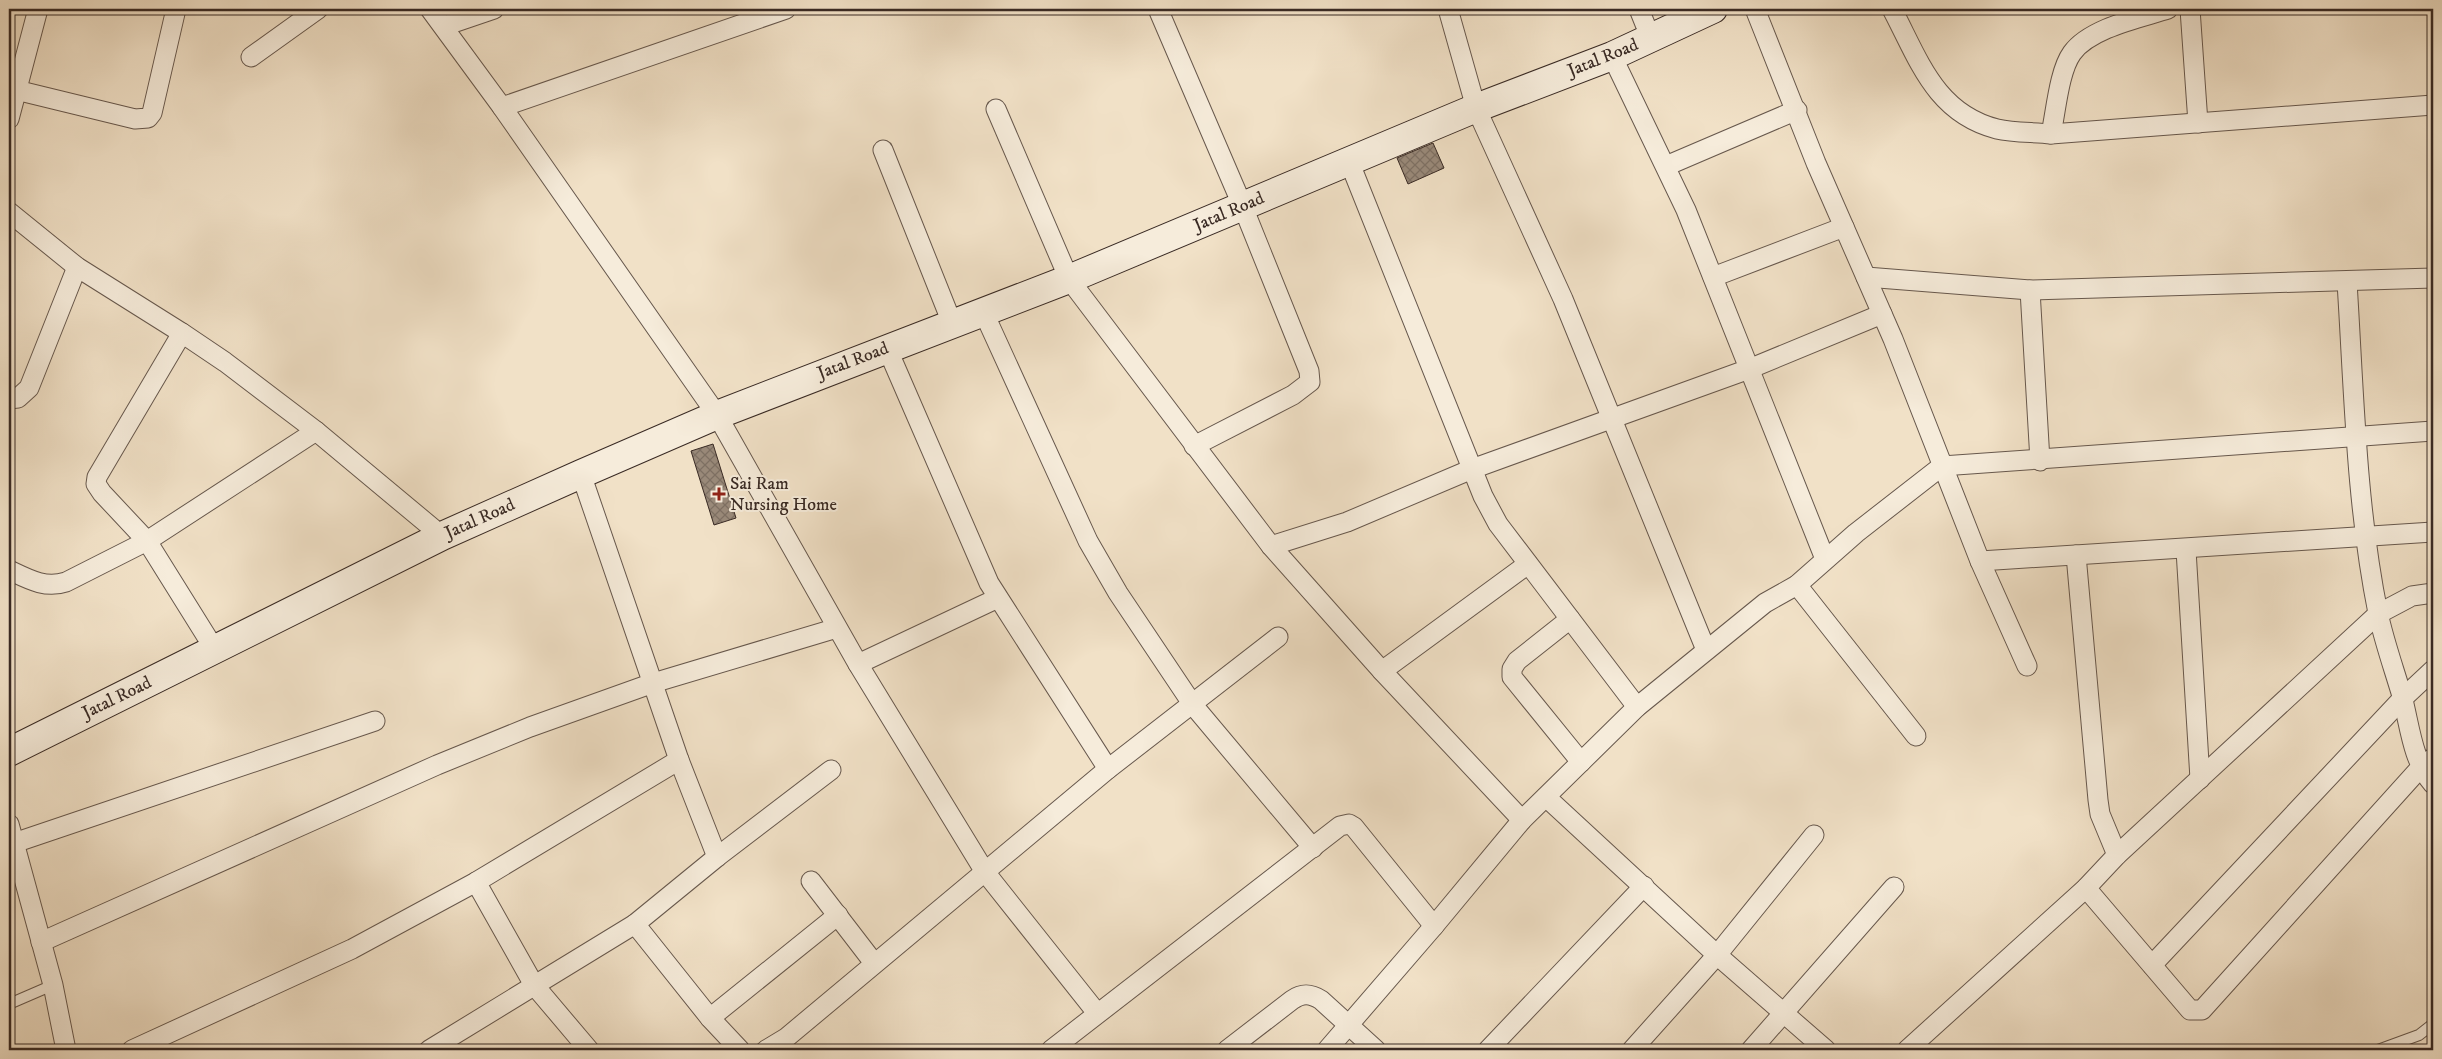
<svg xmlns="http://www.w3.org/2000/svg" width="2442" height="1059" viewBox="0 0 2442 1059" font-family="'IM FELL DW Pica',serif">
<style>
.building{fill:url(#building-cross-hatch);stroke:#392a24}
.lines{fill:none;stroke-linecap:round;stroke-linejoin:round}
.lane-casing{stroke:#67584d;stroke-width:12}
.street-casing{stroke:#67584d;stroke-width:21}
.secondary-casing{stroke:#392a24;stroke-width:30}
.lane{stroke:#f6ecdb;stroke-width:10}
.street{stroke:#f6ecdb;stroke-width:19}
.secondary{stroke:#f6ecdb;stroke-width:28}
.poi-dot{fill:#8f2418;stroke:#f6ecdb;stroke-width:2}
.labels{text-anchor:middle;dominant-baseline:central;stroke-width:4;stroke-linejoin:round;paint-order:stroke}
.street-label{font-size:18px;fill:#392a24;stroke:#f6ecdb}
.poi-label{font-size:18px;fill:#392a24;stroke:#f6ecdb;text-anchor:start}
</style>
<defs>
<pattern id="building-cross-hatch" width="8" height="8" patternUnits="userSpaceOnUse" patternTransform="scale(1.25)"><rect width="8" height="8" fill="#998979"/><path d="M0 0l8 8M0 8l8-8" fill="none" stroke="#7e7063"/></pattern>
</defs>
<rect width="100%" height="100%" fill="#f1e1c7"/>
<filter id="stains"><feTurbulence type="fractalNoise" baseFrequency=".004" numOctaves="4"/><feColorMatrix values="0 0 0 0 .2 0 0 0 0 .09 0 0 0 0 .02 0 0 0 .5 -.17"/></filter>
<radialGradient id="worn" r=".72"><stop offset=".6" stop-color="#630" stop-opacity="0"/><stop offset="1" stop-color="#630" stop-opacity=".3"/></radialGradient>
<g class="building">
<path d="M1433 143 1444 168 1408 184 1397 158Z"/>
<path d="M713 444 736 518 714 525 691 451Z"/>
</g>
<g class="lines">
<g class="lane-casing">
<g id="lane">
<path d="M9 1004 53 985"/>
<path d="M2378 1050 2419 1035 2433 1024"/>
</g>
</g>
<g class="street-casing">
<g id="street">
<path d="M430 9 502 107 717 415 858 664 985 872 1097 1013"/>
<path d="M1158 9 1243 207 1309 371 1310 382 1293 395 1194 446"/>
<path d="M1448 9 1476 108 1563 299 1706 650"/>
<path d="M1639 9 1651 39"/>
<path d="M1755 9 1816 163 1893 339 1980 561 2027 666"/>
<path d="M1892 9C1919 60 1935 113 1997 129 2014 133 2034 132 2051 134L2433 105"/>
<path d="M2190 9 2198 123"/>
<path d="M444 26 494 9"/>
<path d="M1612 56 1686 210 1825 559"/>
<path d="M251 57 318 9"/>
<path d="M16 90 135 119 148 118 152 113 176 9"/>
<path d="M502 107 786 9"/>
<path d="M996 109 1069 279 1271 546 1382 671 1522 820"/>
<path d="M9 119 38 9"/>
<path d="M2051 134C2056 111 2059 71 2072 53 2090 28 2140 18 2168 9"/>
<path d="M883 150 952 323"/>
<path d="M1349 161 1483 496 1498 524 1637 707"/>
<path d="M1666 166 1797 110"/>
<path d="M9 212 77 267 182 333 225 362 316 431 442 536"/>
<path d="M1713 277 1844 227"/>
<path d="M1866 277 2030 290 2433 278"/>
<path d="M2347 282C2354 392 2356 504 2378 613 2384 641 2394 669 2402 696 2410 726 2412 760 2433 784"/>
<path d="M2030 290 2040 461"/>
<path d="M983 311 1088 541 1118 593 1193 705 1313 848"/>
<path d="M182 333 97 477 96 484 102 493 147 541 215 650"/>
<path d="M887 348 989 583 1108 769"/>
<path d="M9 399 18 398 29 388 77 267"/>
<path d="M581 474 679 760 717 857"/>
<path d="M1271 546 1347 522 1472 469 1749 369 1882 314"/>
<path d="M2186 550 2200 779"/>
<path d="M2076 555 2098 800 2100 814 2117 855"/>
<path d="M1980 561 2433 532"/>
<path d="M9 570C28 579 45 589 66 582L147 541 316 431"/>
<path d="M1797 585 1916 736"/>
<path d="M1570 619 1517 661 1512 669V677L1581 762"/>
<path d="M858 664 998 598"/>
<path d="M1382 671 1528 564"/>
<path d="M1546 797 1717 955 1826 1050"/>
<path d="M9 824 53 985 66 1050"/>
<path d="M14 843 375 721"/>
<path d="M811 881 874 963"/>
<path d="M476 882 534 985 589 1050"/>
<path d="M2086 888 2190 1010H2202L2421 767 2433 758"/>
<path d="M635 924 710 1018 740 1050"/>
<path d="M41 942 437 765 530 727 653 683 837 628"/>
<path d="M2152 965 2402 699 2433 670"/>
<path d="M710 1018 838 915"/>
<path d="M132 1050 352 949 476 882 679 760"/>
<path d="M429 1050 635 924 717 857 831 770"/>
<path d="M766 1050 786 1038 1108 769 1278 637"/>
<path d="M1051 1050 1340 826 1349 824 1354 827 1434 926"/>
<path d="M1227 1050 1292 1000C1302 993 1310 993 1321 1000L1376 1050"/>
<path d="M1327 1050 1434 926 1522 820 1637 707 1765 603 1797 585 1856 533 1942 466 2433 431"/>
<path d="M1488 1050 1644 886"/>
<path d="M1632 1050 1717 955 1814 835"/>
<path d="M1751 1050 1894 887"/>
<path d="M1907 1050 2086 888 2117 855 2378 614 2412 596 2433 593"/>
</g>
</g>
<g class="secondary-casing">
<path id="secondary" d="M9 752 442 536 581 474 717 415 1069 279 1476 108 1612 56 1713 9"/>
</g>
<use href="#lane" class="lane"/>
<use href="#street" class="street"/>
<use href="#secondary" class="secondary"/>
</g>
<path class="poi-dot" d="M716.5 486.5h5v5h5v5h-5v5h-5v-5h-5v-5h5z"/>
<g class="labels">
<g class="street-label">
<text transform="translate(1603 58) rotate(-22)">Jatal Road</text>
<text transform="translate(1229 212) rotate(-23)">Jatal Road</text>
<text transform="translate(853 361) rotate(-21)">Jatal Road</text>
<text transform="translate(480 519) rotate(-24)">Jatal Road</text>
<text transform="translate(117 698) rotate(-26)">Jatal Road</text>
</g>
<g class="poi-label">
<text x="730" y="484">Sai Ram<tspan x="730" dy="21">Nursing Home</tspan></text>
</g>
</g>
<rect width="2442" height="1059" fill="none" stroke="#f1e1c7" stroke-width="30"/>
<rect x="10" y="10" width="2422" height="1039" fill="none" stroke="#392a24" stroke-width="2.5"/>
<rect x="15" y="15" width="2412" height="1029" fill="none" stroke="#392a24"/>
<rect width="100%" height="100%" filter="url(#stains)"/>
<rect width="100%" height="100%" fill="url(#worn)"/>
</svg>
